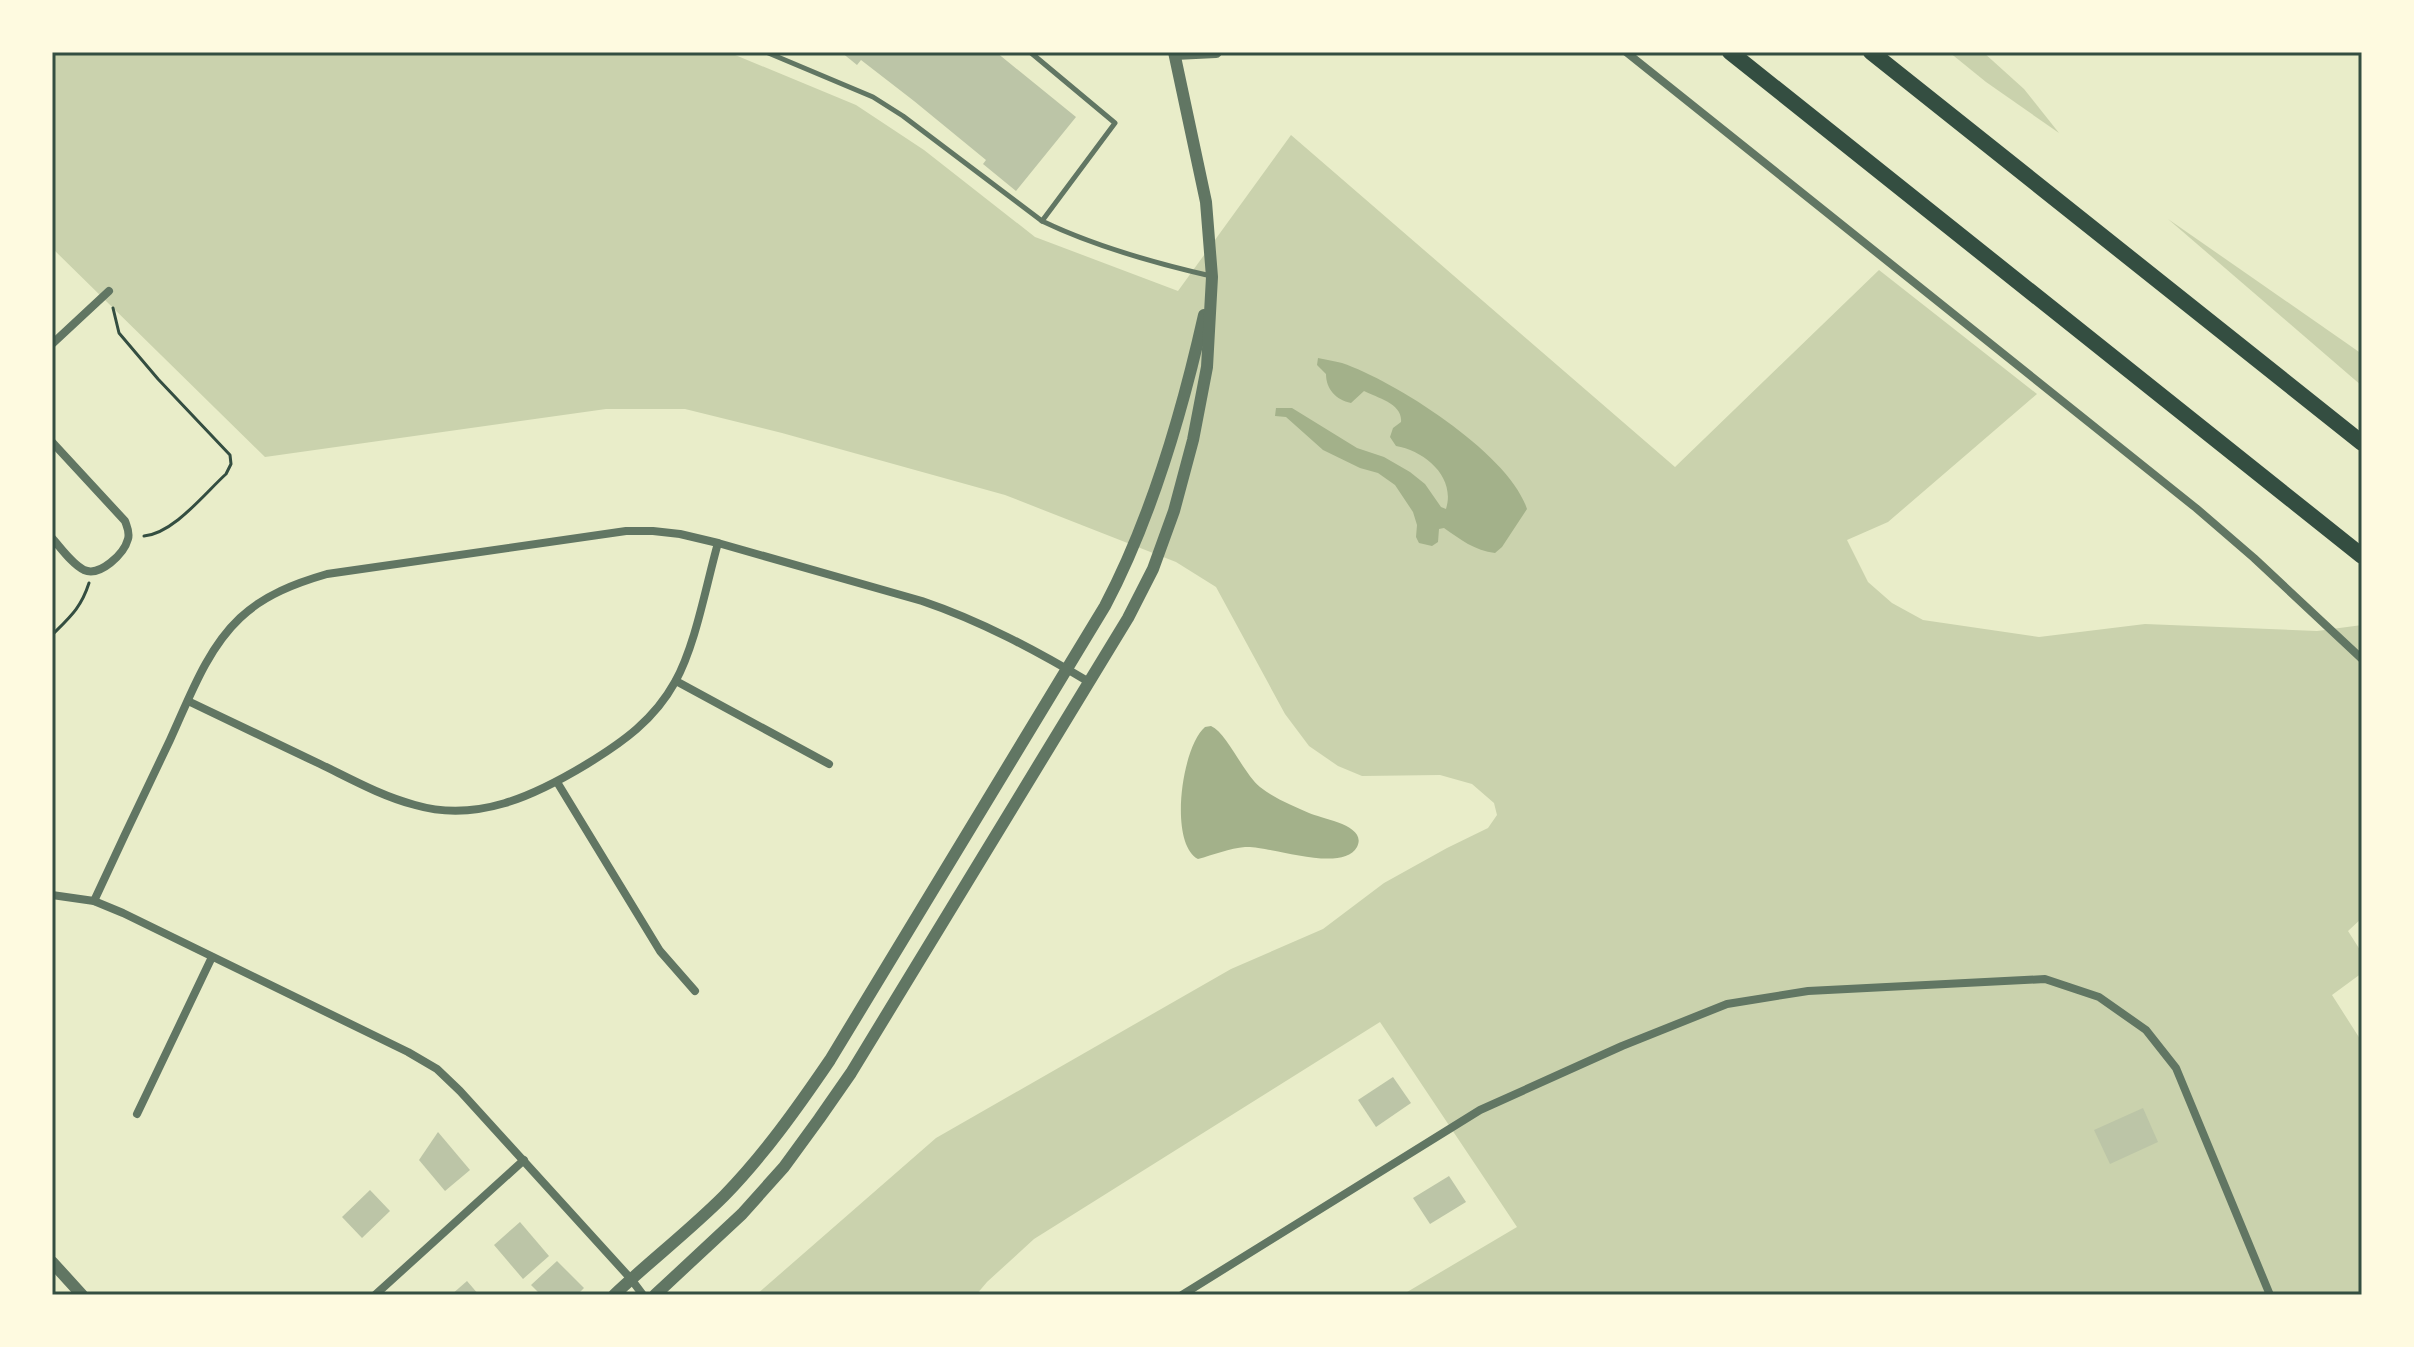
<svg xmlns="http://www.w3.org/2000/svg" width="2414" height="1347" viewBox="0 0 2414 1347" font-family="'Titillium Web',sans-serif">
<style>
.green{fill:#cad2ad}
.water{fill:#a3b18a}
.building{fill:#bcc5a7}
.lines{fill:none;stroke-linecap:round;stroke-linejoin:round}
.path{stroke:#344e41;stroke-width:3}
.service{stroke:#617663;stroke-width:5}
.minor{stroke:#617663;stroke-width:8}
.tertiary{stroke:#617663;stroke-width:12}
.primary{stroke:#344e41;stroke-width:16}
.neatline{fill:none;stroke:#344e41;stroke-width:3}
</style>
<rect width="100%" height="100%" fill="#e9edc9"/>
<g class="green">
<path d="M52 52H728L856 105 924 150 1035 237 1178 291 1291 135 1675 467 1879 270 2037 394 1888 522 1847 540 1868 582 1892 603 1923 620 2039 637 2145 624 2317 631 2362 625V918L2348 931 2362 953V973L2332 995 2362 1042V1295H1402L1517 1227 1380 1022 1034 1239 987 1282 976 1295H756L936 1138 1231 969 1323 929 1384 883 1447 848 1488 828 1497 815 1494 803 1472 784 1440 775 1362 776 1338 766 1309 746 1285 714 1216 587 1176 562 1005 495 782 433 685 409H606L265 457 52 248Z"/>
<path d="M1949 52H1983L2024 89 2059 133 1986 82Z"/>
<path d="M2168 219 2362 354V386Z"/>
</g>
<g class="water">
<path d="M1318 358C1326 360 1335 361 1342 363 1395 381 1510 454 1527 509L1502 547 1495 553C1475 551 1460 539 1444 528L1439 529 1438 542 1432 546 1419 543 1416 537 1417 525 1413 512 1395 485 1378 473 1360 468 1323 450 1286 417 1275 416 1276 408H1292L1357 448 1384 457 1410 472 1425 484 1441 507 1446 509C1456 477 1425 451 1396 446L1390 437 1393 428 1401 422C1403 404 1378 398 1364 391L1351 403C1336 400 1326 389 1326 374L1317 365Z"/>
<path d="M1211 726C1227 733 1243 773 1260 787 1274 798 1293 806 1309 813 1322 819 1368 825 1357 847 1342 874 1268 845 1245 847 1230 848 1213 855 1198 859 1168 843 1182 746 1205 727Z"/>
</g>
<g class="building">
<path d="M841 52H996L1076 117 1016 191 983 164 986 160 914 101 861 60 857 65Z"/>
<path d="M1393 1077 1411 1103 1376 1127 1358 1100Z"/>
<path d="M2143 1108 2158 1142 2110 1164 2094 1130Z"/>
<path d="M438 1132 470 1170 445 1191 419 1160Z"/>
<path d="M1449 1176 1466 1202 1430 1224 1413 1198Z"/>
<path d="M370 1190 390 1211 362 1238 342 1217Z"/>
<path d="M520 1222 549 1256 523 1279 494 1245Z"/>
<path d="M557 1261 584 1288 577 1295H538L539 1293 531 1285Z"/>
<path d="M467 1281 479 1295H451Z"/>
</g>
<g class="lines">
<g class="path">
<path d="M113 308 119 333 158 379 230 455 231 464 226 474C204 494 174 533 144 536"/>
<path d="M52 635C70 617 81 608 89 583"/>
</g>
<g class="service">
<path d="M766 52 873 97 903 116 1042 221"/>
<path d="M1030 52 1115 123 1042 221C1096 247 1154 263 1211 276"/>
</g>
<g class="minor">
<path d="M1626 52 2196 508 2254 558 2362 659"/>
<path d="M52 344 109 291"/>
<path d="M52 442 125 521C127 527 130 532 128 539 124 554 100 577 84 570 72 564 61 548 52 538"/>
<path d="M676 681 829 764"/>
<path d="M188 701C232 722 276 743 320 764 351 779 381 796 415 805 477 823 534 796 587 764 623 742 654 720 675 682 696 644 706 585 718 543"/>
<path d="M557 782 660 951 695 991"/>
<path d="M52 895 94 901 123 913 408 1052 437 1069 460 1091 631 1279 643 1295"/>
<path d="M94 901C119 847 144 794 170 740 189 699 206 650 240 618 264 595 296 583 327 574L626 531H653L680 534 718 543 922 601C981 621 1035 650 1089 682"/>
<path d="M137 1114 212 957"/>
<path d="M375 1295 524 1160"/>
<path d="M1182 1295 1480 1110 1622 1046 1727 1004 1808 991 2045 979 2099 997 2146 1030 2176 1068 2270 1295"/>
</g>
<g class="tertiary">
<path d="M1175 54 1216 52"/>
<path d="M52 1262 82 1295"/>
<path d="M614 1295C650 1261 689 1231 724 1196 764 1155 798 1107 830 1060L1105 606C1152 517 1182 413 1204 315"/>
<path d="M655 1295 742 1214 784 1167 819 1119 851 1073 1128 618 1153 569 1174 511 1193 440 1207 367 1212 277 1206 202 1174 52"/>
</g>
<g class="primary">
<path d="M1730 52 2362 556"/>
<path d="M1871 52 2362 443"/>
</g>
</g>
<rect width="2414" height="1347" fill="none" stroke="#fefae0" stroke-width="108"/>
<rect x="54" y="54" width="2306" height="1239" class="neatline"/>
</svg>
